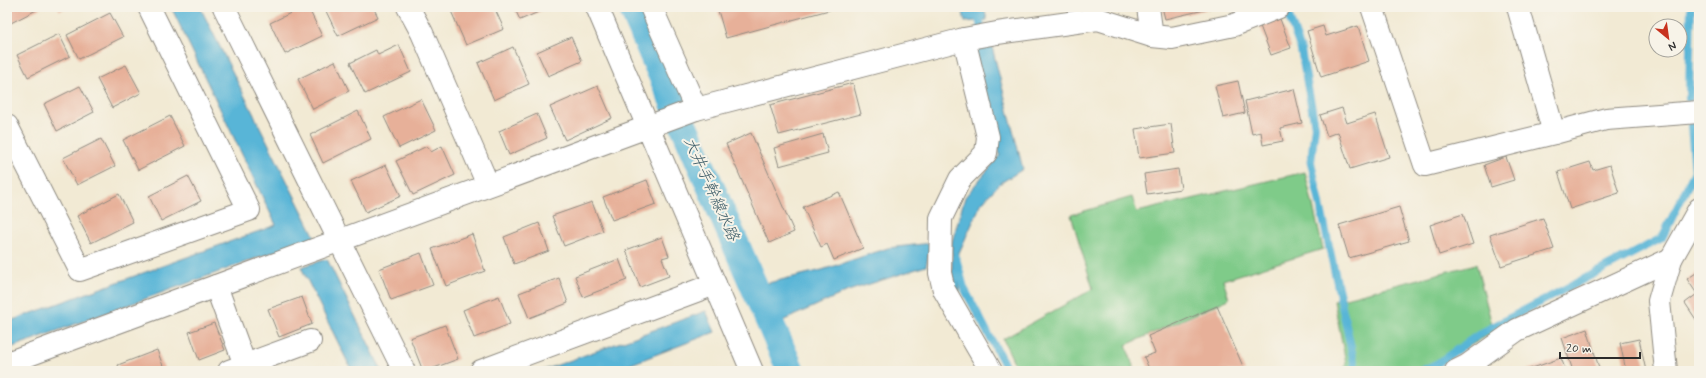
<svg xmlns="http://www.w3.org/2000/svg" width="1706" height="378" viewBox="0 0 1706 378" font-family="Mynerve,'Klee One',sans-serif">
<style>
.green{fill:#7fcb89;stroke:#557b5a}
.water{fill:#59b5d7;stroke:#427081}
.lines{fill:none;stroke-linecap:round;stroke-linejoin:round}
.stream{stroke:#59b5d7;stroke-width:8}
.canal{stroke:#59b5d7;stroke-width:28}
.building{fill:#e7b099}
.street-casing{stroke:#8e8a80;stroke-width:24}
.street{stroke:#fff;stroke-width:22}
.labels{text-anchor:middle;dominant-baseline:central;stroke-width:4;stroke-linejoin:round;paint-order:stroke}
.water-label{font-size:16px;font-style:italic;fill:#3b5b67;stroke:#f7f3e8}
</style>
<rect width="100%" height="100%" fill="#f7f3e8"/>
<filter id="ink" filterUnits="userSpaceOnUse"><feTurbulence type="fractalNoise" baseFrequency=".025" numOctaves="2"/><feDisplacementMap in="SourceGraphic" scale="8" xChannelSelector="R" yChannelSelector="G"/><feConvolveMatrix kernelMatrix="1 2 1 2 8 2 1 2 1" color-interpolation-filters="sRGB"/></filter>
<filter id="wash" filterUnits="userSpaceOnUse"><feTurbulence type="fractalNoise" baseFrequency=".012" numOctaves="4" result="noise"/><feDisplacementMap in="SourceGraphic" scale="16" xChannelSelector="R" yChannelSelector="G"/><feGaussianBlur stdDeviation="0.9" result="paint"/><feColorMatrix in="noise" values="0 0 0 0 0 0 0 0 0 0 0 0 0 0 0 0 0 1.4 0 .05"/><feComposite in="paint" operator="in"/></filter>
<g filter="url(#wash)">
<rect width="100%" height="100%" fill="#f2ead4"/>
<g class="green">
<path d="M1305 172 1323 249 1223 280 1229 299 1126 345 1135 371H1018L1003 339 1093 289 1071 215 1132 197 1137 212Z"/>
<path d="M1476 264 1494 332 1426 371H1344L1346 363 1334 301Z"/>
</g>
<g class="water">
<path d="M171 7H200L315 237 7 349V322L276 225Z"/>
<path d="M962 7H984L987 20 965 22Z"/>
<path d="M991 43 1023 169 999 184 981 204 958 255 959 292 952 285V242L965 197 1000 155 974 48Z"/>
<path d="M931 243 926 266 848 291 780 322 764 284 822 270 888 248Z"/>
<path d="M327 259 382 371H352L301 267Z"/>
<path d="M706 311 715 332 613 371H541Z"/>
</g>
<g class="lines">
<g class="stream">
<path d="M976 7 983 35"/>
<path d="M1288 14 1301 50 1315 126 1311 162 1356 371"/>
<path d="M1689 98 1691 7"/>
<path d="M956 258 964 288 1008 371"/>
<path d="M1421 371 1438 363 1481 333 1662 238 1695 171 1691 126"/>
</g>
<path class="canal" d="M632 7 791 371"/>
</g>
<g id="blocks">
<g class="building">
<path d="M7 7H42L7 25Z"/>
<path d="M58 7H67L60 11Z"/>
<path d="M303 7H308L322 36 285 54 270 23Z"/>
<path d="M324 7H373L378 17 338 36Z"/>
<path d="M461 7H494L504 29 466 45 451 11Z"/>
<path d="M514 7H550L520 20Z"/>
<path d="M717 7H840L726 38Z"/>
<path d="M1162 7H1213V8L1165 19Z"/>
<path d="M110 13 123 37 79 59 67 35Z"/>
<path d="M1280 19 1291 48 1271 55 1260 26Z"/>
<path d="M1323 26 1326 36 1358 26 1369 61 1321 77 1307 31Z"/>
<path d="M59 34 70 56 28 77 17 55Z"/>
<path d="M571 37 582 61 548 76 537 52Z"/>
<path d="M399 45 411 72 365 94 350 63 376 50 378 55Z"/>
<path d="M513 47 529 84 494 100 478 63Z"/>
<path d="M335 61 349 91 313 109 298 79Z"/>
<path d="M126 65 141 93 112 108 97 79Z"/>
<path d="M1238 81 1245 113 1223 118 1215 86Z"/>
<path d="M853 83 861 114 779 135 770 105Z"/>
<path d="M80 86 94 112 57 131 44 104Z"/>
<path d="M598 86 612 118 565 140 550 107Z"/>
<path d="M1294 89 1302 123 1280 128 1283 141 1263 145 1261 132 1252 134 1245 101Z"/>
<path d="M421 99 436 130 399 148 384 117Z"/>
<path d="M1342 108 1347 123 1375 114 1389 157 1350 169 1338 132 1327 136 1320 115Z"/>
<path d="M358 111 371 139 323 163 310 135Z"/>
<path d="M537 114 547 138 509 155 499 131Z"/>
<path d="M170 116 185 146 138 170 123 140Z"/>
<path d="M1171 124 1175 153 1139 158 1135 129Z"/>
<path d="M751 133 794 232 769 243 726 144Z"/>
<path d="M823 134 828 153 779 166 774 148Z"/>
<path d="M101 139 115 166 77 185 63 158Z"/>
<path d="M427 146 431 152 442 146 455 175 413 195 396 161Z"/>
<path d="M1506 157 1514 180 1491 187 1484 165Z"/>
<path d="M1590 162 1593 170 1610 165 1619 193 1570 209 1558 172Z"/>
<path d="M386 165 401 196 366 212 351 181Z"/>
<path d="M1178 169 1181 189 1147 194 1144 174Z"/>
<path d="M188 176 201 201 161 221 149 196Z"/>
<path d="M647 180 656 204 612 220 603 197Z"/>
<path d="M839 192 863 248 834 260 827 244 821 247 803 207Z"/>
<path d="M119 194 133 222 91 243 77 216Z"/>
<path d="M592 202 603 231 564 246 552 216Z"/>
<path d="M1399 207 1409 241 1349 258 1339 225Z"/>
<path d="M1463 214 1473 244 1439 255 1430 225Z"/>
<path d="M1543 218 1554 249 1501 266 1490 235Z"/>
<path d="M539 223 549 251 514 264 504 237Z"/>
<path d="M472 234 485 271 446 286 432 249Z"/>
<path d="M662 237 669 256 662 258 669 276 640 287 626 250Z"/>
<path d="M421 253 433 285 391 300 379 269Z"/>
<path d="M619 259 627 280 583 297 575 276Z"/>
<path d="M1699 271V324L1685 303 1697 294 1687 279Z"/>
<path d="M559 278 568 303 529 318 519 293Z"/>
<path d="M499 296 510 324 474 338 463 310Z"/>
<path d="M302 297 312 324 279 337 268 309Z"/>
<path d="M1217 306 1245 371H1150L1144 357 1155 353 1148 336Z"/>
<path d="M214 323 225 350 199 360 189 332Z"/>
<path d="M445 325 458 359 426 371H423L410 338Z"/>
<path d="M1587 329 1600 371H1573L1562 338Z"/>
<path d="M1639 339 1646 371H1626L1620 343Z"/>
<path d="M157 350 165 371H120L118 365Z"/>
<path d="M1561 358 1566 371H1524Z"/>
</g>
</g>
</g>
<g filter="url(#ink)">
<use href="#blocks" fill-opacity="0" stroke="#8e8a80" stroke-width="1"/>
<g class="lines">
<g class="street-casing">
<g id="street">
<path d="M224 7 404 371"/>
<path d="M408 7 422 33 488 185"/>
<path d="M597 7 752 371"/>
<path d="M651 7 696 109"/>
<path d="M1148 7 1152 36"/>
<path d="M1372 7 1425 165 1554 133 1606 119 1699 112"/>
<path d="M1518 7 1554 133"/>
<path d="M964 39 988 137 986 153 960 179 941 218 940 273 944 290 991 371"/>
<path d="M7 126 80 270 249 210 149 7"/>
<path d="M216 286 245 365"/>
<path d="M7 363 696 109 964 39 997 33 1098 19 1152 36 1172 38 1234 25 1279 7"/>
<path d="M229 371 310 341"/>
<path d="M481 371 715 284"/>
<path d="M1456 371 1468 365 1517 330 1671 259"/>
<path d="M1666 371 1659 301 1671 259 1699 209"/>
</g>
</g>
<use href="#street" class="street"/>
</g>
</g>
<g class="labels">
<g class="water-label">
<text transform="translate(711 189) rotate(66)">大井手幹線水路</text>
</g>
</g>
<rect width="1706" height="378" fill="none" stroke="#f7f3e8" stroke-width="24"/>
<g transform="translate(1668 38) rotate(151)"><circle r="19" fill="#f7f3e8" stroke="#a5a39c"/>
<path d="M0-3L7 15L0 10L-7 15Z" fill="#c8321e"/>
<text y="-6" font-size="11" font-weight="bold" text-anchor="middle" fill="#2b2b2b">N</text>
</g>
<path d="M1560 352v6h80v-6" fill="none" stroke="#2b2b2b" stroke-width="2"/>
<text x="1566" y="352" font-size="12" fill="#2b2b2b" stroke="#f7f3e8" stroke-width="3" paint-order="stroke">20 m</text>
</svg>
